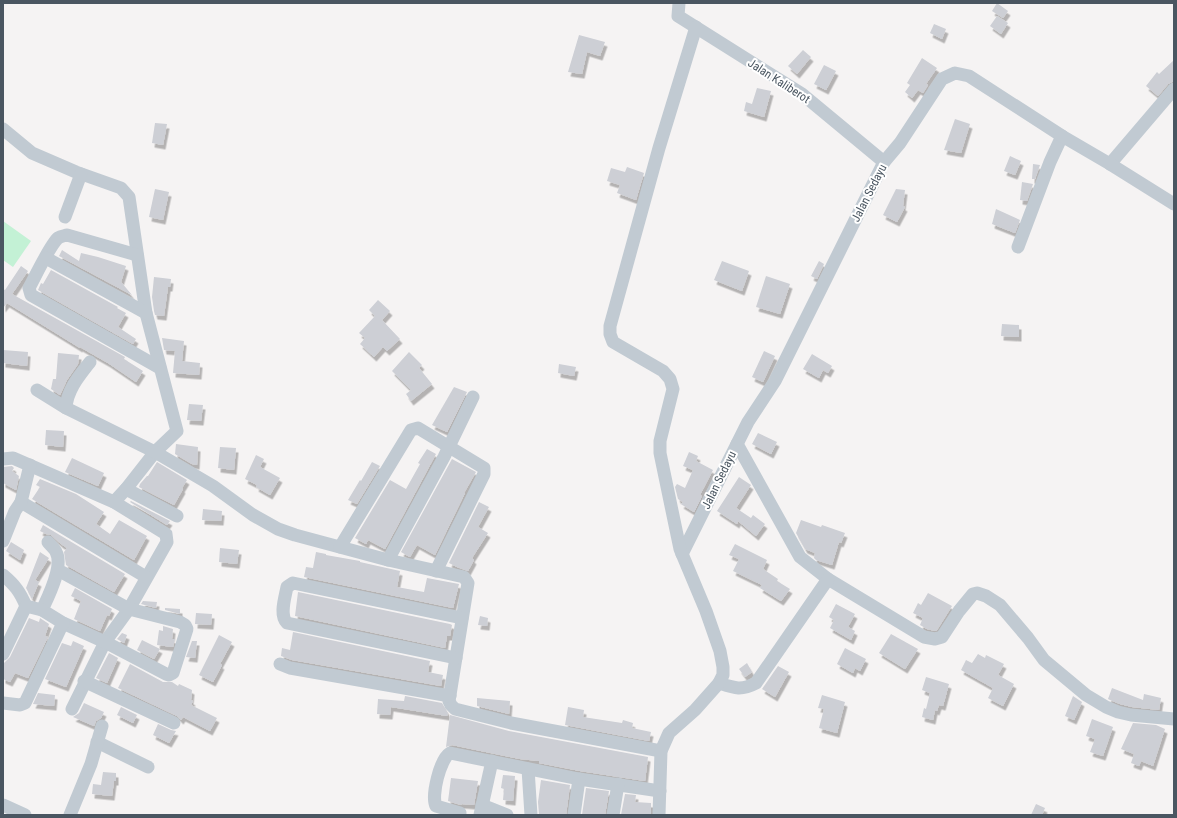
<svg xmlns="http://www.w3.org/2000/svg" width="1177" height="818" viewBox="0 0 1177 818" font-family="'Roboto Condensed',sans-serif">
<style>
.green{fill:#c3f1d5}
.building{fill:#cdcfd5;filter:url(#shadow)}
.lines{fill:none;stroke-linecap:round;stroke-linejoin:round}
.minor{stroke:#c1cad2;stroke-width:13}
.labels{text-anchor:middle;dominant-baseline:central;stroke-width:4;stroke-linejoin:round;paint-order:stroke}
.street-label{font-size:12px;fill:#4a5661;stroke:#fff}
</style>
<defs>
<filter id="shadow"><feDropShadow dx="2.5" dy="4.5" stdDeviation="0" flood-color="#0004"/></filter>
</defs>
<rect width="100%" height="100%" fill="#f5f3f3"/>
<path class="green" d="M3 221 31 241 13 267 3 260Z"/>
<g class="building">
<path d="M997 3 1008 11 1003 18 992 11Z"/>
<path d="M997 16 1008 23 1001 34 990 26Z"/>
<path d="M934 24 946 29 942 39 930 33Z"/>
<path d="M579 35 605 42 600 56 587 52 582 74 568 72Z"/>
<path d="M803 50 811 57 797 74 788 66Z"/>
<path d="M922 58 937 68 926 84 928 85 923 93 918 90 912 98 905 92 910 85 907 83Z"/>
<path d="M1174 60V81L1168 84 1158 96 1146 86 1157 72 1159 74Z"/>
<path d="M824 65 836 71 826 90 814 84Z"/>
<path d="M757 88 771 91 764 117 744 111 746 102 752 104Z"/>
<path d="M955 119 970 124 961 153 944 150Z"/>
<path d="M155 123 167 124 163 145 152 143Z"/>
<path d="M1010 156 1021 161 1015 175 1004 171Z"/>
<path d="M1033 164 1040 165 1035 179H1032Z"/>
<path d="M627 167 644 173 636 200 617 193 620 185 607 181 611 168 625 172Z"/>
<path d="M1022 182 1033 184 1027 201 1020 200Z"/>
<path d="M155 189 169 192 163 220 149 217Z"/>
<path d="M896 189 905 190 903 206 905 207 897 222 883 215Z"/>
<path d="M996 209 1020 220 1015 233 992 224Z"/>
<path d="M62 250 79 261 81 253 98 257 126 266 121 282 132 295 59 256Z"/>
<path d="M722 261 749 271 742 291 714 280Z"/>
<path d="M819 261 824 264 817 279 811 276Z"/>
<path d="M21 266 28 271 12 294 125 357 124 359 143 371 136 382 108 363 80 347V348L7 303 3 308V289L5 290Z"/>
<path d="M51 270 118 307 117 308 126 313 118 327 136 339 133 344 38 290 41 283 43 284Z"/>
<path d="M766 276 790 284 780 314 756 307Z"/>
<path d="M154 277 171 279 170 287H168L164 316 155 315 154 311 152 297Z"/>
<path d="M378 300 390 311 382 320 400 339 387 351 383 347 374 357 360 344 365 338 359 333 375 316 369 310Z"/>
<path d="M1002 324 1019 325V337L1001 336Z"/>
<path d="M162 338 184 341 182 361 200 363 199 375 173 373 175 351 164 350Z"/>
<path d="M3 350 28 352 27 366 3 363Z"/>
<path d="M764 351 775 356 763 382 752 377Z"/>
<path d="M409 352 422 365 419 368 432 384 411 401 406 394 411 390 392 371Z"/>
<path d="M58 353 79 355 78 364 67 380 60 395 51 389 53 379H56Z"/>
<path d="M812 354 832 366 828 373 823 370 819 378 803 369Z"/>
<path d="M559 364 576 367 574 376 558 373Z"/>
<path d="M454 387 467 392 447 432 432 425Z"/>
<path d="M189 404 203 405 201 421 187 420Z"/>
<path d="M46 430 64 431 63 447 45 445Z"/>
<path d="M758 433 777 442 771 454 752 444Z"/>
<path d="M176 444 198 447 197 465 192 464 175 454Z"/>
<path d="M220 447 236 448 234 470 218 468Z"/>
<path d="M427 449 436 454 385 549 368 540 366 544 355 538 390 480 406 489 420 464 418 463Z"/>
<path d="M689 452 698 456 696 461 713 470 700 495 702 496 694 512 681 504 683 502 678 499 675 487 677 484 685 488 693 470 683 466Z"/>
<path d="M256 455 264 459 260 467 280 478 270 495 256 487 257 485 245 479Z"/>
<path d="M72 458 104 473 98 486 65 472Z"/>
<path d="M452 459 476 472 464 493H465L435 555 417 545 410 557 408 556 401 552Z"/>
<path d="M157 462 187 480 182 488 183 489 174 505 139 487 140 484 147 476H148Z"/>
<path d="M372 462 380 466 357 504 348 500 360 480 361 481Z"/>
<path d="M12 466 14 468 12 471 19 476 16 490 3 483V467Z"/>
<path d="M739 477 751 485 736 508 751 518 753 515 765 524 756 536 738 521 737 524 717 511Z"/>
<path d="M40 479 76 494 104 512 96 524 110 534 119 520 147 536 134 560 32 499 40 487 36 485Z"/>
<path d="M131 501 170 521 167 525 130 502Z"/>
<path d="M479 502 489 507 478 527 488 533 472 558 474 560 468 571 457 567 449 563Z"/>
<path d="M203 509 222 511 221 521 202 520Z"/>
<path d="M801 520 821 527 822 525 845 533 841 543 839 542 832 565 816 560 814 558 815 553 805 549 796 533Z"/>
<path d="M43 525 125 574 114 592 66 565 64 552 67 548 61 544 51 535 46 534 40 531Z"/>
<path d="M11 542 24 550 20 560 6 551Z"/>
<path d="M735 544 767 560 763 569 778 579 777 581 790 589 781 601 760 588 762 585 733 571 739 559 729 555Z"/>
<path d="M220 548 239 550 237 564 219 562Z"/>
<path d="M40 552 49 558 35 580 39 582 32 599 26 588Z"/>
<path d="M316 552 326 554V555L360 561V562L400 571 397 587 424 592 427 578 459 584 453 608 304 577 306 567 313 568Z"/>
<path d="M75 588 112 609 109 616 107 615 100 631 74 619 81 601 71 596Z"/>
<path d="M298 592 450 624 452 625 450 636H447L445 648 295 616Z"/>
<path d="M928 593 952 606 937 630 935 631 927 629 920 625 923 618 913 613 918 603 921 605Z"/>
<path d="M143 601 157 602 156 608 141 604Z"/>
<path d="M836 604 855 614 848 627 855 631 851 640 830 628 834 620 829 617Z"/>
<path d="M165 608 180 609V614L165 610Z"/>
<path d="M196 613 212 614 211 625 195 624Z"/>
<path d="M480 616 488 618 487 626 478 625Z"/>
<path d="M29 618 39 622 40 618 49 624 45 636 48 637 28 678 15 673 10 682 3 679V664L10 657Z"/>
<path d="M163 626 173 629 172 639H175L173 647 157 645 159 630 163 631Z"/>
<path d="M293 632 430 661 428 672 443 675 441 686 292 660 281 656 282 648 290 650Z"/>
<path d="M122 633 127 635 124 643 117 639Z"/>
<path d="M891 634 918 649 905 669 879 653Z"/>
<path d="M219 635 232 642 220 664 222 665 213 682 199 675Z"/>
<path d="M142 640 160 649 154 659 137 650Z"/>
<path d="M73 641 84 646 66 687 45 679 62 643 71 646Z"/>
<path d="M192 641H197L195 658 186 657Z"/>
<path d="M845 648 866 659 860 671 855 668 853 673 837 664Z"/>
<path d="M109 653 118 658 107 683 96 678Z"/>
<path d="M978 654 985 658 986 655 1004 664 998 675 1014 684 1003 706 988 698 993 688 961 670 966 660 972 663Z"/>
<path d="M747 663 752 672 745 677 739 669Z"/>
<path d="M130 664 163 682H172L178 686 179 684 192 690 191 700 193 701 191 705 217 718 210 731 183 717 181 720 177 716 118 688Z"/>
<path d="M778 666 789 672 775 697 762 689Z"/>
<path d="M926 677 949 684 943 706 939 705 937 711 935 710 933 720 922 717 924 708 926 709 930 693 922 690Z"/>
<path d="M1112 688 1143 700 1144 694 1161 698 1159 710 1132 707 1120 704 1110 700 1108 699Z"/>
<path d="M38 693 55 695 54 706 33 704Z"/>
<path d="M822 695 845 702 837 733 819 728 824 709 818 708Z"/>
<path d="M405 696 442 703 448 713 447 716 391 707 390 715 377 714 378 699 404 701Z"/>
<path d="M1073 696 1082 702 1074 720 1065 716Z"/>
<path d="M477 698 510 701 509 714 477 706Z"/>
<path d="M84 703 104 712 101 718 96 721 94 726 73 717 79 713Z"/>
<path d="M121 707 137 715 133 723 117 715Z"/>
<path d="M568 707 584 710 583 717 622 723 623 720 633 723 632 728 651 732 649 741 565 725Z"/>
<path d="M450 715 509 731 648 757 645 781 580 771 539 763V761L520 759 452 745 446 747Z"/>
<path d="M1092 719 1113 727 1103 756 1090 752 1095 739 1086 736Z"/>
<path d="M1133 723 1156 725 1165 729 1153 766 1141 761 1139 766 1131 763 1134 754 1121 749Z"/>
<path d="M158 724 171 730 176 731 169 743 153 735Z"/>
<path d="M103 772 116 773V781H114L112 796 92 794 93 784 101 785Z"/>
<path d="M503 775 515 776 513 801 503 800 504 789 501 788Z"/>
<path d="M451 778 478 781 474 805 462 804 461 805 448 801Z"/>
<path d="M541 780 570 785 566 815H539L538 802Z"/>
<path d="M586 788 609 791 605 815H582Z"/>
<path d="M625 794 636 795 635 802 651 803V815H621Z"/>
<path d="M1036 804 1045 808 1042 815H1031Z"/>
</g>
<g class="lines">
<g class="minor">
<path d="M679 3 678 16 802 94 884 162"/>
<path d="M3 129 32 153 76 172 121 188 129 197 146 313 177 431 155 452 126 489 114 502"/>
<path d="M1110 164 1174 89"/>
<path d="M65 217 81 174"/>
<path d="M1018 247 1050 162 1062 136"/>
<path d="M137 255 67 235C64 236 61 236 58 238 50 245 35 277 29 288L31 295 160 368"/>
<path d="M46 258 146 313"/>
<path d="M37 390 66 408 155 452 213 486 253 515 278 529 295 535 388 560 464 577 468 583 449 701 451 705 455 709 511 723 661 751"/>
<path d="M66 408C67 390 79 376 90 362"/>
<path d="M737 444 800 557 828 579 924 637 935 639 942 637 959 611 973 594 977 593 986 596 1000 605 1028 638 1044 660 1086 695 1106 707 1118 712 1131 715 1174 719"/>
<path d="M3 459 13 458 114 502 166 534 167 542 129 609 105 642 72 709"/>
<path d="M126 489 177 516"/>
<path d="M21 502 146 577"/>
<path d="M3 541 15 511 21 502 30 465"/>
<path d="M48 542C51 546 55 549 56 552 64 566 48 597 42 610L63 623 105 642 166 674 169 675 173 673 187 629 185 625 180 622 129 609 58 570"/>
<path d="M340 547 411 430 418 428 484 468V474L436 571"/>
<path d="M682 554 748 422 775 381 884 162 900 143 942 79 955 73 969 76 1062 136 1110 164 1174 204"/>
<path d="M388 560 444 457 473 397"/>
<path d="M3 575C15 585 20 592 26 606"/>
<path d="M3 654 26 606 42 610"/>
<path d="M456 658 287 623C279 615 285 598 287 587L293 583 462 618"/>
<path d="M280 664 290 668 450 696"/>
<path d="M84 681 174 723"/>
<path d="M719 683C734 688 741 691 756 683L828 579"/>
<path d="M3 703 20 705 25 703 63 623"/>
<path d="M97 742 148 767"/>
<path d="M528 769 531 815"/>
<path d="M3 805 25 815"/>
<path d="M482 805 507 815"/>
<path d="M460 813 436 806C431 796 440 759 450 753L579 779 660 791"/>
<path d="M70 815 91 764 102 726"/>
<path d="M480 815 492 761"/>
<path d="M574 815 579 779"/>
<path d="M613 815 618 784"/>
<path d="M659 815 661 751 669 733 695 710 719 683 723 675V667L720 651 706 611 680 549 660 453V441L673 389 670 379 663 371 613 342 610 334V326L659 148 696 27"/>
</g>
</g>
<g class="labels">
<g class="street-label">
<text transform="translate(779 81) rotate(33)">Jalan Kaliberot</text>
<text transform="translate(869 193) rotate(-63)">Jalan Sedayu</text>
<text transform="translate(719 480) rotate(-64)">Jalan Sedayu</text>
</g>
</g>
<rect width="1177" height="818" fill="none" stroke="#4a5661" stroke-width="8"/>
</svg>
